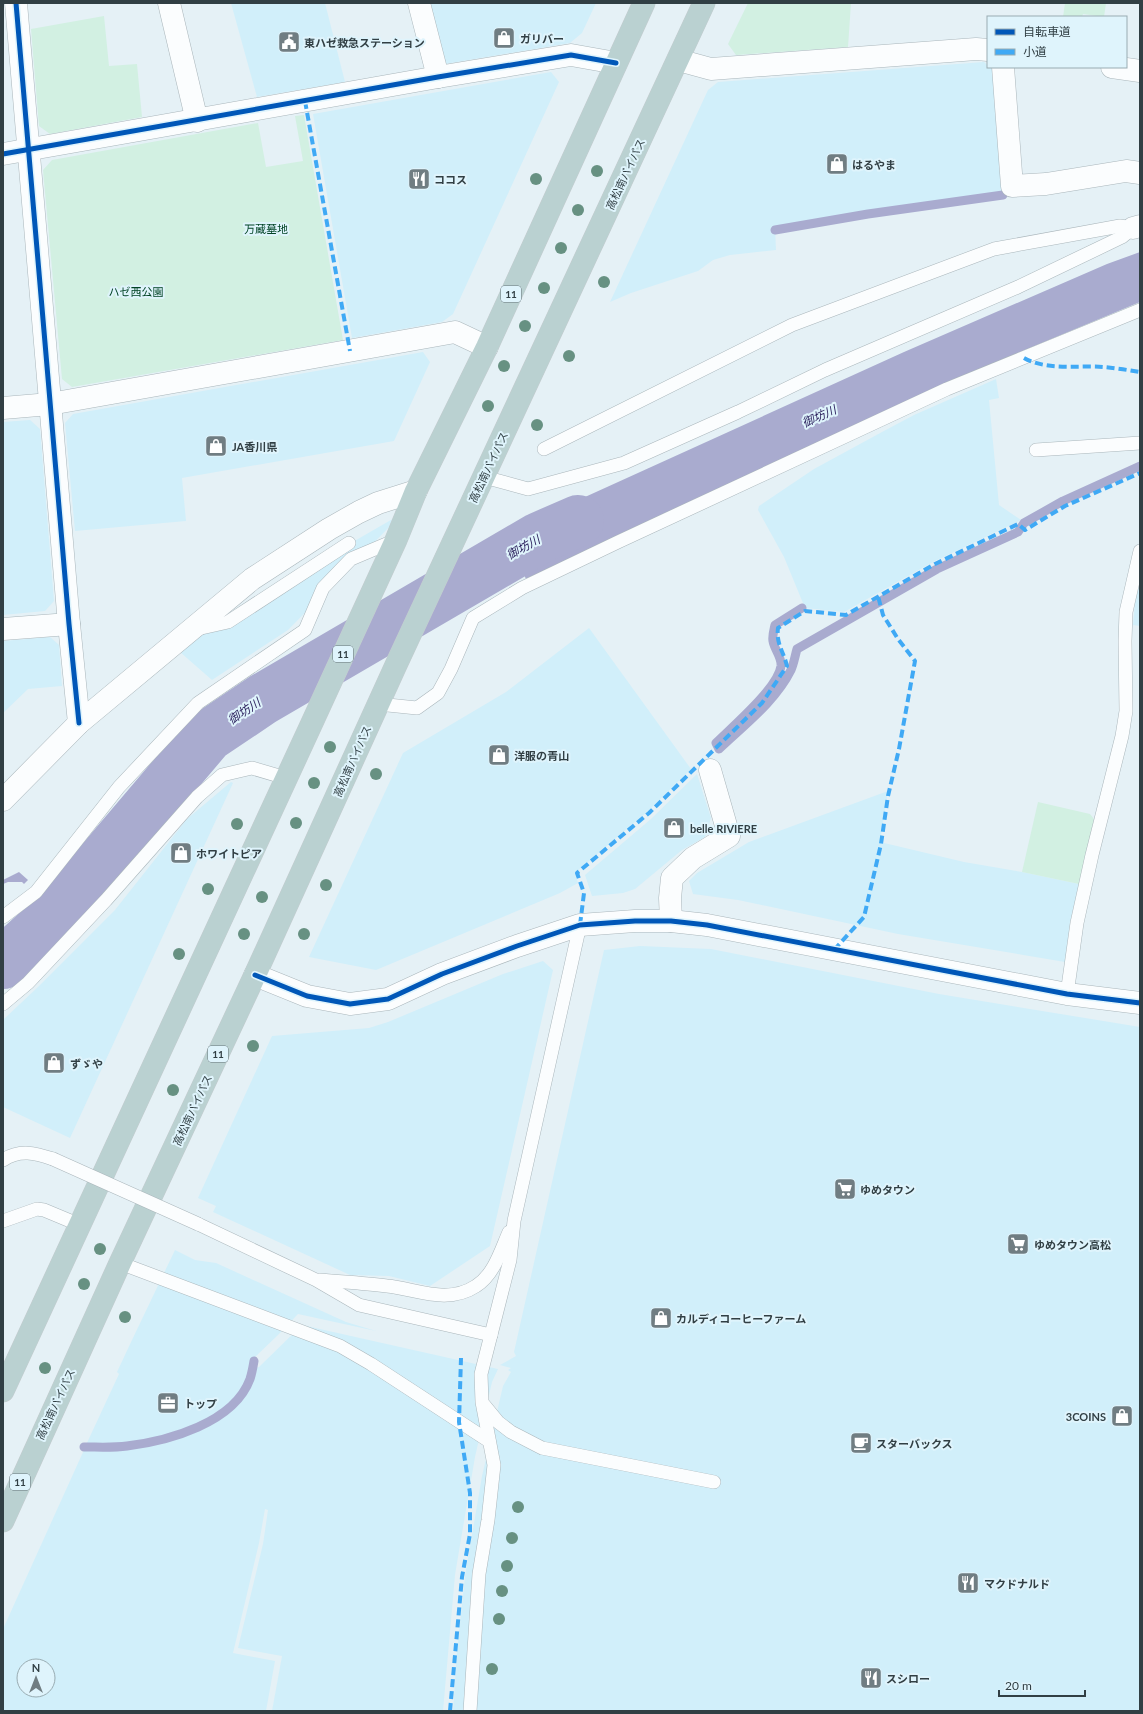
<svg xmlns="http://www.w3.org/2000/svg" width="1143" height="1714" viewBox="0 0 1143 1714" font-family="Lato,'Noto Sans JP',sans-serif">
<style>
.built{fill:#d1effa;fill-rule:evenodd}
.green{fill:#d2f0e2}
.water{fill:#a9abcf}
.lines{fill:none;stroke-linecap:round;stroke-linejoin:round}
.stream{stroke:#a9abcf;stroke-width:9}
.river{stroke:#a9abcf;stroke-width:52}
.lane-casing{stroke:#aab6bb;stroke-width:14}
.street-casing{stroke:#aab6bb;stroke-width:23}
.highway-casing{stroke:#c4cccf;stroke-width:23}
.lane{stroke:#fbfdfe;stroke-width:13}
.street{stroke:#fbfdfe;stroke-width:22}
.highway{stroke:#bad1d1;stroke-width:22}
.lane-bridge-casing{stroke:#aab6bb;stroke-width:14;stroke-linecap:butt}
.lane-bridge{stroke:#fbfdfe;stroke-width:13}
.quiet{stroke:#3fa9f5;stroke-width:4;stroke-dasharray:8 4;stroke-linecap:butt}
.cycleway-casing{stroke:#dff4fc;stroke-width:8}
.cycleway{stroke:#0057b8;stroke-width:5}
.tree{fill:#679182}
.labels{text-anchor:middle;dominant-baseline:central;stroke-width:4;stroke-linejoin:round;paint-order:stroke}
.shield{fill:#dff4fc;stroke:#65757b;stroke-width:1}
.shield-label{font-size:10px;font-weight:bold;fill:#313f44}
.poi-label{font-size:11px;font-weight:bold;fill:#313f44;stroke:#dff4fc;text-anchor:start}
.street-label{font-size:11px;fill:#313f44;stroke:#dff4fc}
.park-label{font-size:11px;fill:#004324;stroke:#dff4fc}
.water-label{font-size:12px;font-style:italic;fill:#291e5b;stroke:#dff4fc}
</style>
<rect width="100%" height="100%" fill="#e5f1f6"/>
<g class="built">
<path d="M231 3H325L345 82 257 97Z"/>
<path d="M423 3H596L582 33 570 43 439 65Z"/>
<path d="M984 62 994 71 1003 193 875 210 775 227 776 250 730 255 713 260 698 271 631 293 610 302 708 90 718 82Z"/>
<path d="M551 72 559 82 453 314 442 322 352 338 313 114Z"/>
<path d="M423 352 430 362 394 441 182 478 186 521 75 531 65 423 73 414Z"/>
<path d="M996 379 999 398 989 400 999 505 1021 520 933 562 844 612 805 608 784 557 758 510 759 506 814 469 882 432 914 415Z"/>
<path d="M30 420 40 429 54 601 45 611 3 615V422Z"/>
<path d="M403 513 288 630 212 680 180 652 223 617Z"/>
<path d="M1140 576V626L1133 625 1136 592Z"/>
<path d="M589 628 691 769 648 811 575 873 578 883 560 893 376 970 309 957 403 753 506 692Z"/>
<path d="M50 637 59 645 62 686 28 689 3 713V641Z"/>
<path d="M697 774 711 818 705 837 682 850 635 889 623 893 592 896 585 875 651 819Z"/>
<path d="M231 782 233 783 70 1138 3 1107V1020L38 987 115 910 187 819Z"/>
<path d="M888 791 880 842 964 862 1022 872 1079 884 1070 922 1065 962 898 934 738 900 693 894 689 881 697 873 749 842Z"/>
<path d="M640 946 711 949 939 994 1140 1027V1711H453L457 1652 465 1576 482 1476 503 1386 511 1372 508 1370 511 1368 500 1365 516 1356 514 1352 604 950Z"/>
<path d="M543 961 553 970 490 1246 430 1286 389 1276 350 1275 213 1212 216 1206 198 1198 272 1036 369 1028 388 1022 503 974Z"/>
<path d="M175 1250 195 1260 216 1263 346 1322 376 1331 298 1314 278 1335 252 1360 248 1378 242 1388 226 1408 213 1416 193 1427 171 1434 126 1444 86 1445 119 1374 117 1372 132 1340Z"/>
<path d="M302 1325 498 1369 492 1382 475 1457 462 1533 455 1575 443 1711H272L282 1656 238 1648 263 1544 268 1510 265 1509 259 1543 233 1653 275 1661 266 1711H3V1629L84 1450 127 1449 174 1439 214 1422 228 1413 239 1401 253 1380 256 1368 259 1367ZM24 1666H48V1690H24Z"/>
</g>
<g class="green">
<path d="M748 3H851L848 47 736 55 728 44Z"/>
<path d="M1065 3H1106L1104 17 1083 14 1082 17H1063Z"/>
<path d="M104 16 109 66 137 64 142 117 50 134 39 126 31 29Z"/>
<path d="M304 115 343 340 72 387 62 379 43 170 52 160 258 123 266 167 303 161 295 116Z"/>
<path d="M1038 802 1090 814 1094 819 1079 884 1022 872Z"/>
</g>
<g class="water">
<path d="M1140 252V302L970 373 526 579 506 536 574 502 904 352 1107 264Z"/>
<path d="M19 872 28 880 24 884 22 882H8L3 884V880Z"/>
</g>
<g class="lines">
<g class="stream">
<path d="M775 230 868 214 1003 195"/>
<path d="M802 608 775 625C774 630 772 636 773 641 774 649 782 657 781 666 778 688 732 727 716 743L719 749C744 725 775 702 791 670 794 663 795 656 797 649L937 569 1018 532 1024 523 1063 501 1140 466"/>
<path d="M84 1447C98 1447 113 1448 127 1446 168 1441 234 1423 250 1379 252 1373 253 1367 254 1361"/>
</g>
<path class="river" d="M3 963 57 914 208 736 263 699 539 538 578 521"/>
<g class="lane-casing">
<g id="lane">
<path d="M544 449 792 325 994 249 1120 226 1133 228"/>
<path d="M1036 450 1140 443"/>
<path d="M484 477 528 489 624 463 738 412 825 370 1018 287 1122 237 1133 228"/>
<path d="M197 629 228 622 349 543"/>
<path d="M378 704 417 708 438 693 451 669 473 618 522 588 618 542 947 389 1140 310"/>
<path d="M3 917 36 892 119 787 198 703 305 630 323 588 351 559 396 540"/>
<path d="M1067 994 1077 923 1092 855 1122 736 1126 711 1125 641 1126 612 1140 551"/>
<path d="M3 1004 28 983 106 900 197 797 222 775 252 768 286 778"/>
<path d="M3 1160C20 1149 35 1153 53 1159"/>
<path d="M3 1221 37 1209 44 1210 80 1225"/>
<path d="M198 1224 316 1280 359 1305 491 1335"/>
<path d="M120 1263 340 1346 371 1364 489 1441"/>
<path d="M319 1280C342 1282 365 1283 387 1286 417 1289 447 1305 476 1286 494 1275 501 1250 509 1232"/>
<path d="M484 1405 498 1422 511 1432 542 1448 714 1482"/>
<path d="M470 1711 479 1574 488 1520 494 1465 482 1402 481 1374 510 1260 514 1221 580 925"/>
</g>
</g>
<g class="street-casing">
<g id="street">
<path d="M16 3 69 624 79 723"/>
<path d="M169 3 197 121"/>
<path d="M419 3 438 77"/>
<path d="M678 60 711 69 976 49 988 50"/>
<path d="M1003 67 1012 186 1046 184 1126 171 1140 173"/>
<path d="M1112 67 1140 71"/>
<path d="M3 154 438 77 571 55 616 63"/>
<path d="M1133 228 1140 226"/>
<path d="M3 408 50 404 455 332 487 347"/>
<path d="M3 629 69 624"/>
<path d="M3 800 79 723 252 579 329 529 359 512 378 503 416 491"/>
<path d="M671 921 670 898 672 878 693 858 729 836 710 770"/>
<path d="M255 975 307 996 350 1004 388 999 442 974 517 946 580 925 635 921H671L707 925 1067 994 1140 1003"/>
</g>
</g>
<g class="highway-casing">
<g id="highway">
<path d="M3 1391 311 725 396 540 416 491 487 347 644 3"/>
<path d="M3 1521 120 1263 255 975 396 665 704 3"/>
</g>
</g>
<use href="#lane" class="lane"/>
<use href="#street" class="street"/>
<use href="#highway" class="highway"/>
<g class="lane-bridge-casing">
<path id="lane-bridge" d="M53 1159 198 1224"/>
</g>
<use href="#lane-bridge" class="lane-bridge"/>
<g class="quiet">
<path d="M305 101 350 351"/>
<path d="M1024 358C1047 371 1078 365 1103 367 1115 368 1128 370 1140 372"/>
<path d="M580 925 584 893 577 873 649 813 762 703 787 666C783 650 776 644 778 628L805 611 846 615 935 564 1018 524 1025 530 1065 506 1140 473"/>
<path d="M834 950 864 917 881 844 888 796 899 749 915 661 898 639 883 615 878 596"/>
<path d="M450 1711 462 1577 470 1534V1493L459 1422 461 1358"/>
</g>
<g class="cycleway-casing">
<g id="cycleway">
<path d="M16 3 69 624 79 723"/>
<path d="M3 154 438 77 571 55 616 63"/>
<path d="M255 975 307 996 350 1004 388 999 442 974 517 946 580 925 635 921H671L707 925 1067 994 1140 1003"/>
</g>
</g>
<use href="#cycleway" class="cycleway"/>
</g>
<g class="tree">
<circle cx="597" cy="171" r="6"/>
<circle cx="536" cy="179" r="6"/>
<circle cx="578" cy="210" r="6"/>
<circle cx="561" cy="248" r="6"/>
<circle cx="604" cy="282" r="6"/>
<circle cx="544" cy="288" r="6"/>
<circle cx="525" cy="326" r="6"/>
<circle cx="569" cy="356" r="6"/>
<circle cx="504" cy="366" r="6"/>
<circle cx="488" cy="406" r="6"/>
<circle cx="537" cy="425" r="6"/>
<circle cx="330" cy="747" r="6"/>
<circle cx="376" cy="774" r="6"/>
<circle cx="314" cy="783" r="6"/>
<circle cx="296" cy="823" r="6"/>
<circle cx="237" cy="824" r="6"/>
<circle cx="326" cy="885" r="6"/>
<circle cx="208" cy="889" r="6"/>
<circle cx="262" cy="897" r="6"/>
<circle cx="244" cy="934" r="6"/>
<circle cx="304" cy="934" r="6"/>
<circle cx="179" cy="954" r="6"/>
<circle cx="253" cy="1046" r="6"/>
<circle cx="173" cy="1090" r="6"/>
<circle cx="100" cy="1249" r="6"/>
<circle cx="84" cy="1284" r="6"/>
<circle cx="125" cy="1317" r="6"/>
<circle cx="45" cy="1368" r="6"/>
<circle cx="518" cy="1507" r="6"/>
<circle cx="512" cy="1538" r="6"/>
<circle cx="507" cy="1566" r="6"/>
<circle cx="502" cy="1591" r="6"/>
<circle cx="499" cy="1619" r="6"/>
<circle cx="492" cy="1669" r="6"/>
</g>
<defs>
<g id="shop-square" transform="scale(1.15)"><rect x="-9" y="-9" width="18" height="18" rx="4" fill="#707d82" stroke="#dff4fc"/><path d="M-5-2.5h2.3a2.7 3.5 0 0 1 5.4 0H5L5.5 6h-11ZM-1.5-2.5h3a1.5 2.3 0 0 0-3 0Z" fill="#fff"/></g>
<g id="civic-square" transform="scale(1.15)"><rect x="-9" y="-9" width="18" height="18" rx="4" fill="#707d82" stroke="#dff4fc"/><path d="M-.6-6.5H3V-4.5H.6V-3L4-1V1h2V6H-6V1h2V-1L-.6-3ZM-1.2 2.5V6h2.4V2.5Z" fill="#fff"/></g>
<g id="restaurant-square" transform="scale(1.15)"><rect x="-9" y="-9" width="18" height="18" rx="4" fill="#707d82" stroke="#dff4fc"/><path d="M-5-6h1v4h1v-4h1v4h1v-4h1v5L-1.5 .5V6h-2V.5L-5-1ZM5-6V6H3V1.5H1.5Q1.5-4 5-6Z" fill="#fff"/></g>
<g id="supermarket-square" transform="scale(1.15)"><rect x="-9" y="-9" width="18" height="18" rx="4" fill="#707d82" stroke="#dff4fc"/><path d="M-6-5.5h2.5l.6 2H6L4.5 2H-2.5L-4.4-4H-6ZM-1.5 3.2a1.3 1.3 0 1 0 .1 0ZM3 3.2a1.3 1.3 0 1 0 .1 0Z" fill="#fff"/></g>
<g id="office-square" transform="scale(1.15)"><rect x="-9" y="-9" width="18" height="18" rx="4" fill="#707d82" stroke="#dff4fc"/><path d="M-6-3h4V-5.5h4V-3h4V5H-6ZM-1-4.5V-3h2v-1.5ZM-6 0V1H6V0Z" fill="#fff"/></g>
<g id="cafe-square" transform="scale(1.15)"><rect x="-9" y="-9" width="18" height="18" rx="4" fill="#707d82" stroke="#dff4fc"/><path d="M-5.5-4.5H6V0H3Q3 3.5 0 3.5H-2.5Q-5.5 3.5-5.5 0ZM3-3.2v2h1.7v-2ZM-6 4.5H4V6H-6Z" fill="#fff"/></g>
</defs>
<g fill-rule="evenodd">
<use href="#shop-square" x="504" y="38"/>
<use href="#civic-square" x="289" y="42"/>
<use href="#shop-square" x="837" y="164"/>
<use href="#restaurant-square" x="419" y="179"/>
<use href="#shop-square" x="216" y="446"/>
<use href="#shop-square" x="499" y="755"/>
<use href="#shop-square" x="674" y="828"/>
<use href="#shop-square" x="181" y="853"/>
<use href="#shop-square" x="54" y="1063"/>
<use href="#supermarket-square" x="845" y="1189"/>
<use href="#supermarket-square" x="1018" y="1244"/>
<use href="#shop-square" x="661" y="1318"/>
<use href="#office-square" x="168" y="1403"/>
<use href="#shop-square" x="1122" y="1416"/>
<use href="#cafe-square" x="861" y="1443"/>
<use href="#restaurant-square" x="968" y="1583"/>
<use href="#restaurant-square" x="871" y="1678"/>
</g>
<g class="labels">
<g class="shield">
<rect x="501" y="286" width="20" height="16" rx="3"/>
<rect x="333" y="646" width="20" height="16" rx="3"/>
<rect x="208" y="1046" width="20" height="16" rx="3"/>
<rect x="10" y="1474" width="20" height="16" rx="3"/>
</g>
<g class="shield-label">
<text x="511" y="294">11</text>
<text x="343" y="654">11</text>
<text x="218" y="1054">11</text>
<text x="20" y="1482">11</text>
</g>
<g class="poi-label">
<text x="520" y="38">ガリバー</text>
<text x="304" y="42">東ハゼ救急ステーション</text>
<text x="852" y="164">はるやま</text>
<text x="434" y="179">ココス</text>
<text x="232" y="446">JA香川県</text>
<text x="514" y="755">洋服の青山</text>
<text x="690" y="828">belle RIVIERE</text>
<text x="196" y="853">ホワイトピア</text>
<text x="70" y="1063">ずゞや</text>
<text x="860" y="1189">ゆめタウン</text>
<text x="1034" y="1244">ゆめタウン高松</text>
<text x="676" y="1318">カルディコーヒーファーム</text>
<text x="184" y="1403">トップ</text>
<text x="1106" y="1416" text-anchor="end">3COINS</text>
<text x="876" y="1443">スターバックス</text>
<text x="984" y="1583">マクドナルド</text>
<text x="886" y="1678">スシロー</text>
</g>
<g class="street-label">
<text transform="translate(625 174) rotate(-65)">高松南バイパス</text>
<text transform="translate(488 467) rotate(-65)">高松南バイパス</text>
<text transform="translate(352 761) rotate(-66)">高松南バイパス</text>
<text transform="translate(192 1110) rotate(-65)">高松南バイパス</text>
<text transform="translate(55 1404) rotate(-65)">高松南バイパス</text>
</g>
<g class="park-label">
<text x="266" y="228">万蔵墓地</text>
<text x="136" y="291">ハゼ西公園</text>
</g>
<g class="water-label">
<text transform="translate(819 416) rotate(-24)">御坊川</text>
<text transform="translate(523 547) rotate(-29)">御坊川</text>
<text transform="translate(244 711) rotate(-34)">御坊川</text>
</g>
</g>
<rect width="1143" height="1714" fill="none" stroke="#313f44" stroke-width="8"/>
<rect x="987" y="16" width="140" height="52" fill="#dff4fc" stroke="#99acb2"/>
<rect x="995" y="29" width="20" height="6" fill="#0057b8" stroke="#99acb2"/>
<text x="1023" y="36" font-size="12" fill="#313f44">自転車道</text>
<rect x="995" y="49" width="20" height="6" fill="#3fa9f5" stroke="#99acb2"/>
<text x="1023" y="56" font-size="12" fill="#313f44">小道</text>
<g transform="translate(36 1678)"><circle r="19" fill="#dff4fc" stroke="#99acb2"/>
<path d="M0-3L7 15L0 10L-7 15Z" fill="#707d82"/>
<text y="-6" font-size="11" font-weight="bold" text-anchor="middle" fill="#313f44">N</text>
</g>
<path d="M999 1690v6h86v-6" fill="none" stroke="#313f44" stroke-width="2"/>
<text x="1005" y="1690" font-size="12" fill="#313f44" stroke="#dff4fc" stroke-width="3" paint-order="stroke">20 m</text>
</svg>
